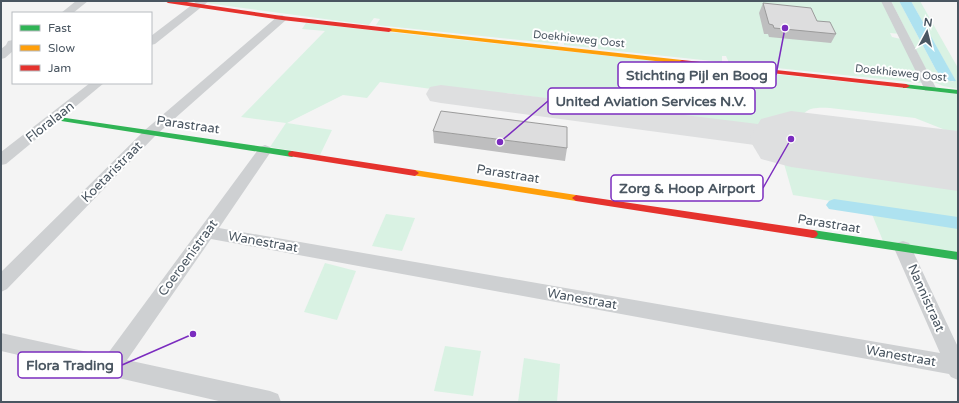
<svg xmlns="http://www.w3.org/2000/svg" width="959" height="403" viewBox="0 0 959 403" font-family="'Varela Round',sans-serif">
<style>
.green{fill:#d9f2e3}
.water{fill:#aee2f0}
.lines{fill:none;stroke-linecap:round;stroke-linejoin:round}
.canal{fill:#aee2f0;fill-rule:evenodd}
.taxiway{fill:#dedfe0;fill-rule:evenodd}
.runway{fill:#dedfe0;fill-rule:evenodd}
.street{fill:#ced0d2;fill-rule:evenodd}
.fast{fill:#30b455;fill-rule:evenodd}
.slow{fill:#ff9f0a;fill-rule:evenodd}
.jam{fill:#e5322d;fill-rule:evenodd}
.wall{fill:#bebebf}
.building{fill:#ddddde;stroke:#9b9b9b}
.labels{text-anchor:middle;dominant-baseline:central;stroke-width:4;stroke-linejoin:round;paint-order:stroke}
.far-street-label{font-size:11px;fill:#4a5661;stroke:#fff}
.street-label{font-size:13px;fill:#4a5661;stroke:#fff}
.leader{fill:none;stroke:#7b2cbf;stroke-width:1.5}
.callout-dot{fill:#7b2cbf;stroke:#fff;stroke-width:1.5}
.callout{fill:#fff;stroke:#7b2cbf;stroke-width:1.5}
.callout-label{font-size:14px;text-anchor:middle;font-weight:bold;fill:#4a5661}
</style>
<rect width="100%" height="100%" fill="#f4f4f4"/>
<g class="green">
<path d="M209 1H883L901 34 890 33 892 37 901 39 922 82 920 83 729 63 726 56H722V62L598 49V45L600 43 594 42 593 48 564 45V39L559 38 558 44 376 25 380 19 374 18 369 25 206 3Z"/>
<path d="M891 1H899L936 70 942 78 953 82 955 80 911 1H920L958 68V89L943 86 932 81Z"/>
<path d="M306 23 958 94V135L915 118 830 108C811 107 801 108 798 129H776L507 93 505 99 380 82 367 98 343 95 287 123 332 130 320 155 270 147 286 123 241 117 325 31 302 29Z"/>
<path d="M783 160 958 184V252L883 241 869 207 793 195Z"/>
<path d="M386 214 415 218 402 251 372 246Z"/>
<path d="M325 263 356 271 337 320 304 312Z"/>
<path d="M445 346 481 351 473 396 434 391Z"/>
<path d="M524 358 560 364 557 402H518Z"/>
</g>
<path class="water" d="M899 1H911L956 81C947 83 941 76 936 70Z"/>
<g class="lines">
<path class="canal" d="M834 199 958 217V229L829 209 826 205 829 201Z"/>
<path class="taxiway" d="M441 85 791 128 803 131 808 139 803 147 791 150 441 103 430 101 426 94 430 87Z"/>
<path class="runway" d="M791 111 958 131V191L791 167 761 159 749 139 761 119Z"/>
<g class="street">
<path d="M76 1H88L73 13H61Z"/>
<path d="M197 1H209L155 44 151 45V36Z"/>
<path d="M881 1H891L936 88 935 91H925L924 88Z"/>
<path d="M282 15 287 18 286 20 155 136 7 289 1 292V272L145 130 278 16Z"/>
<path d="M13 40V51L5 58 1 59V49L6 45 8 41Z"/>
<path d="M90 83H104L6 164 1 165V152Z"/>
<path d="M265 145 270 147 272 150 219 228 940 353 894 248 897 243 903 241 909 243 958 347V380L951 377 949 374 211 239 127 360 270 391 278 394 281 402H223L1 351V333L106 356 260 147Z"/>
</g>
<g class="fast">
<path d="M903 84 958 90V94L906 88H903Z"/>
<path d="M52 116 292 151 296 154 292 157 55 120H52L51 118Z"/>
<path d="M813 230 958 252V260L813 238 810 237 808 234 810 231Z"/>
</g>
<g class="slow">
<path d="M389 28 682 60 685 62 682 64 387 31 386 30Z"/>
<path d="M415 170 576 195 580 198 576 201 412 175 411 173Z"/>
</g>
<g class="jam">
<path d="M165 1H180L282 16 389 28 392 30 389 32 282 20 168 3Z"/>
<path d="M682 60 906 84 910 86 906 88 680 63V61Z"/>
<path d="M292 151 415 170 419 173 415 176 289 156 288 154 289 152Z"/>
<path d="M576 195 813 230 816 231 818 234 816 237 813 238 576 201 572 198Z"/>
</g>
</g>
<g class="wall">
<path d="M763 3 817 21 836 34 831 43 769 37 768 34H764L759 13Z"/>
<path d="M433 131 567 148 565 161 434 143Z"/>
</g>
<g class="building">
<path d="M763 3 811 8 817 21 830 22 836 34 774 28 773 25 769 24Z"/>
<path d="M441 111 567 127V148L433 131Z"/>
</g>
<g class="labels">
<g class="far-street-label">
<text transform="translate(579 39) rotate(6)">Doekhieweg Oost</text>
<text transform="translate(901 73) rotate(6)">Doekhieweg Oost</text>
</g>
<g class="street-label">
<text transform="translate(50 122) rotate(-38)">Floralaan</text>
<text transform="translate(188 125) rotate(8)">Parastraat</text>
<text transform="translate(112 172) rotate(-45)">Koetaristraat</text>
<text transform="translate(508 174) rotate(9)">Parastraat</text>
<text transform="translate(829 224) rotate(9)">Parastraat</text>
<text transform="translate(263 242) rotate(10)">Wanestraat</text>
<text transform="translate(188 258) rotate(-54)">Coeroenistraat</text>
<text transform="translate(926 298) rotate(66)">Nannistraat</text>
<text transform="translate(582 299) rotate(10)">Wanestraat</text>
<text transform="translate(901 356) rotate(10)">Wanestraat</text>
</g>
</g>
<path class="leader" d="M785 28L776 75M500 142L548 101M791 139L763 188M193 334L122 365"/>
<g class="callout-dot">
<circle cx="785" cy="28" r="4"/>
<circle cx="500" cy="142" r="4"/>
<circle cx="791" cy="139" r="4"/>
<circle cx="193" cy="334" r="4"/>
</g>
<g class="callout">
<rect x="618" y="62" width="158" height="26" rx="4"/>
<rect x="548" y="88" width="207" height="26" rx="4"/>
<rect x="611" y="175" width="152" height="26" rx="4"/>
<rect x="18" y="352" width="104" height="26" rx="4"/>
</g>
<g class="callout-label">
<text x="697" y="80">Stichting Pijl en Boog</text>
<text x="651" y="106">United Aviation Services N.V.</text>
<text x="687" y="193">Zorg &amp; Hoop Airport</text>
<text x="70" y="370">Flora Trading</text>
</g>
<rect width="959" height="403" fill="none" stroke="#4a5661" stroke-width="4"/>
<rect x="12" y="12" width="140" height="72" fill="#ffffff" stroke="#b7bbc0"/>
<rect x="20" y="25" width="20" height="6" fill="#30b455" stroke="#b7bbc0"/>
<text x="48" y="32" font-size="12" fill="#4a5661">Fast</text>
<rect x="20" y="45" width="20" height="6" fill="#ff9f0a" stroke="#b7bbc0"/>
<text x="48" y="52" font-size="12" fill="#4a5661">Slow</text>
<rect x="20" y="65" width="20" height="6" fill="#e5322d" stroke="#b7bbc0"/>
<text x="48" y="72" font-size="12" fill="#4a5661">Jam</text>
<g transform="translate(927 32) rotate(7)" stroke="#ffffff" stroke-width="3" paint-order="stroke">
<path d="M0-3L7 15L0 10L-7 15Z" fill="#4a5661"/>
<text y="-6" font-size="11" font-weight="bold" text-anchor="middle" fill="#4a5661">N</text>
</g>
</svg>
